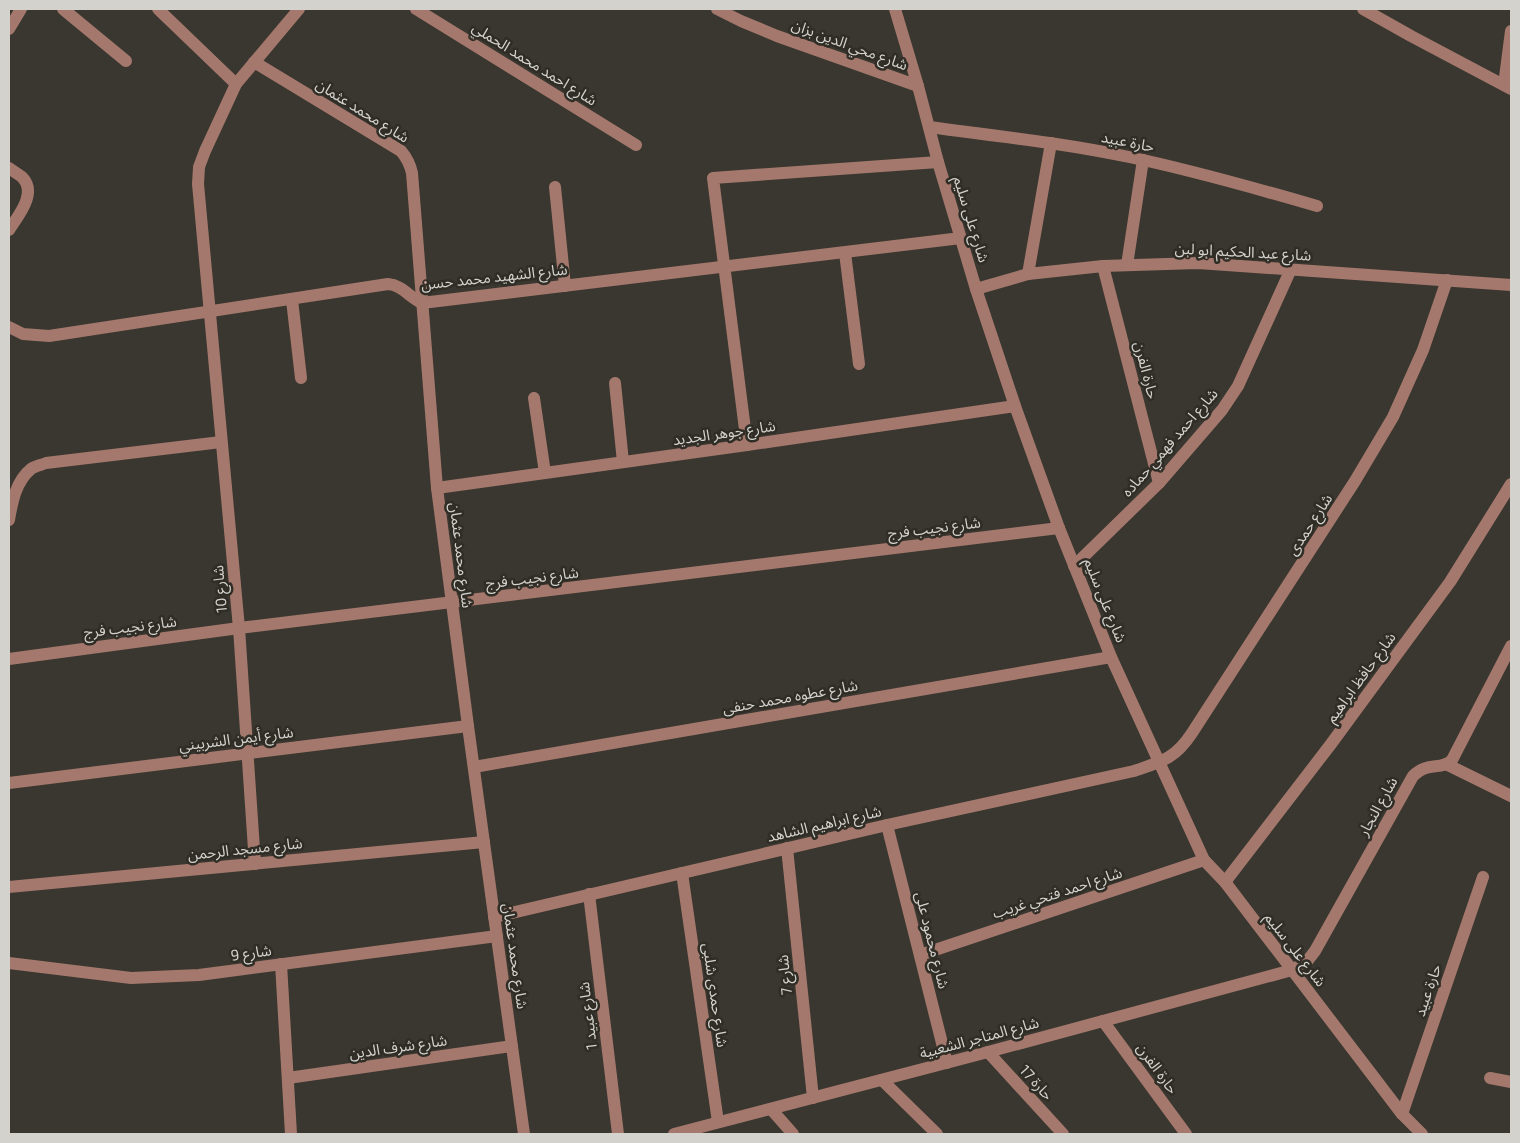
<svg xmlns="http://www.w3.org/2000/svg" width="1520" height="1143" viewBox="0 0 1520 1143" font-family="'Exo 2','Noto Sans Arabic',sans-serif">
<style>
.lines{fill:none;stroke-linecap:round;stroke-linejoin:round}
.minor{stroke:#a5786d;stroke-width:12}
.labels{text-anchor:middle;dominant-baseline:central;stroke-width:5;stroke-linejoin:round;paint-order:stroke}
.street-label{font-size:15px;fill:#d3d2cd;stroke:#2f2d25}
</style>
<rect width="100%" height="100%" fill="#39372f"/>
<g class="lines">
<g class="minor">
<path d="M63 9 126 61"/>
<path d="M158 9 236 84"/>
<path d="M416 9 636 145"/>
<path d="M717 9 741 21 777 36 918 86"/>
<path d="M895 9 918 86 938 162 976 289 1015 406 1059 528 1111 657 1204 860 1225 882 1402 1114 1422 1134"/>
<path d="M1363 9 1411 36 1511 89"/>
<path d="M9 29 21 9"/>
<path d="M254 62 401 151C407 158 410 164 412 173L437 488 468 726 524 1134"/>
<path d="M1504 85 1511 31"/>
<path d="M929 127C996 136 1063 143 1129 157 1192 170 1255 188 1317 206"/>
<path d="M9 168C13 171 18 174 22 177 38 193 18 216 9 230"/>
<path d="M555 187 565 286"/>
<path d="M845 253 859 364"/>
<path d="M1127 265 1143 160"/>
<path d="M1103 266 1159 483"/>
<path d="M1028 274 1051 143"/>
<path d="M976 289 1028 274 1103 266 1198 263 1511 285"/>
<path d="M292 300 301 378"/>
<path d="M9 327 23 334 49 336 388 284C402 285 409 297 422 303L961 238"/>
<path d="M615 383 623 462"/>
<path d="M534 398 545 473"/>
<path d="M747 445 713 178 938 162"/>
<path d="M437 488 747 445 1015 406"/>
<path d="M9 520C12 502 16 481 31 469 35 466 42 465 46 463L221 442"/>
<path d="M1074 566 1159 483 1222 410 1238 386 1291 269"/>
<path d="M9 659 239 628 1059 528"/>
<path d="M1446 764 1511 796"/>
<path d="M474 767 1111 657"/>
<path d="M9 783 468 726"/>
<path d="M887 825 947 1063"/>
<path d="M787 848 813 1098"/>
<path d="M255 864 239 628 198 184 199 167 205 151 236 84 299 9"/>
<path d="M682 873 718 1122"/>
<path d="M1225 882 1331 744 1450 582 1511 484"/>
<path d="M9 887 484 842"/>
<path d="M589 894 618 1134"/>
<path d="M494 917 887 825 1134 771C1161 762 1175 759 1192 733L1355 481 1393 417 1423 350 1447 280"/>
<path d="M920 955 1204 860"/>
<path d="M9 963 131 978 199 975 497 936"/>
<path d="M281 964 291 1134"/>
<path d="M1103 1021 1186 1134"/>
<path d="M988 1052 1063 1134"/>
<path d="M288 1078 512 1046"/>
<path d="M1490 1078 1511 1082"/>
<path d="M882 1080 937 1134"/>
<path d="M771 1109 793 1134"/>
<path d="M1402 1114 1483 877"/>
<path d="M674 1134 988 1052 1292 970 1308 960 1315 951 1413 776C1428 761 1441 771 1452 760L1511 646"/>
</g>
</g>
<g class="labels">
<g class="street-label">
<text transform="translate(850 44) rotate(20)">شارع محي الدين بزان</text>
<text transform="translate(535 63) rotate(32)">شارع احمد محمد الحملي</text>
<text transform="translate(363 110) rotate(32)">شارع محمد عثمان</text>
<text transform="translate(1128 141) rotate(11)">حارة عبيد</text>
<text transform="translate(972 219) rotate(73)">شارع على سليم</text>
<text transform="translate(1243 251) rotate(3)">شارع عبد الحكيم ابو لبن</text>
<text transform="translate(494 276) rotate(-6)">شارع الشهيد محمد حسن</text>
<text transform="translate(1147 370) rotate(76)">حارة الفرن</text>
<text transform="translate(724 432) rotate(-8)">شارع جوهر الجديد</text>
<text transform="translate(1169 442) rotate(-49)">شارع احمد فهمي حماده</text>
<text transform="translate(1309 524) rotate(-57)">شارع حمدى</text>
<text transform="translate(934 527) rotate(-7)">شارع نجيب فرج</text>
<text transform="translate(462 555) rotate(83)">شارع محمد عثمان</text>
<text transform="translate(532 577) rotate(-7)">شارع نجيب فرج</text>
<text transform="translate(219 589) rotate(-95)">شارع 10</text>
<text transform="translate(1106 600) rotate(68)">شارع على سليم</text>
<text transform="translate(130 626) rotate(-7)">شارع نجيب فرج</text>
<text transform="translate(1360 677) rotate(-54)">شارع حافظ ابراهيم</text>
<text transform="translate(790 696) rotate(-10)">شارع عطوه محمد حنفى</text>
<text transform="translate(236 738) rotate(-7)">شارع أيمن الشربيني</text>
<text transform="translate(1377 806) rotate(-61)">شارع النجار</text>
<text transform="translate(824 823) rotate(-13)">شارع ابراهيم الشاهد</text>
<text transform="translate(245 848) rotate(-6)">شارع مسجد الرحمن</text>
<text transform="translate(1057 892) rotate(-18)">شارع احمد فتحي غريب</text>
<text transform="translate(933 940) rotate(76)">شارع محمود على</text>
<text transform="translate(1296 949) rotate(52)">شارع على سليم</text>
<text transform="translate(251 952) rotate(-8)">شارع 9</text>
<text transform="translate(516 956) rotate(82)">شارع محمد عثمان</text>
<text transform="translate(784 975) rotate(-96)">شارع 7</text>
<text transform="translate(1427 990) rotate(-71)">حارة عبيد</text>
<text transform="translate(716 995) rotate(82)">شارع حمدى شلبى</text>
<text transform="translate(587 1016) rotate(-97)">شارع عبيد 1</text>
<text transform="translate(979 1037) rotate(-15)">شارع المتاجر الشعبية</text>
<text transform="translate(398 1046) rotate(-8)">شارع شرف الدين</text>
<text transform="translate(1158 1068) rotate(54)">حارة الفرن</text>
<text transform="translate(1037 1082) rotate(48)">حارة 17</text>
</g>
</g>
<rect width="1520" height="1143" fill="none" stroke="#d3d2cd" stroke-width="20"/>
</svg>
